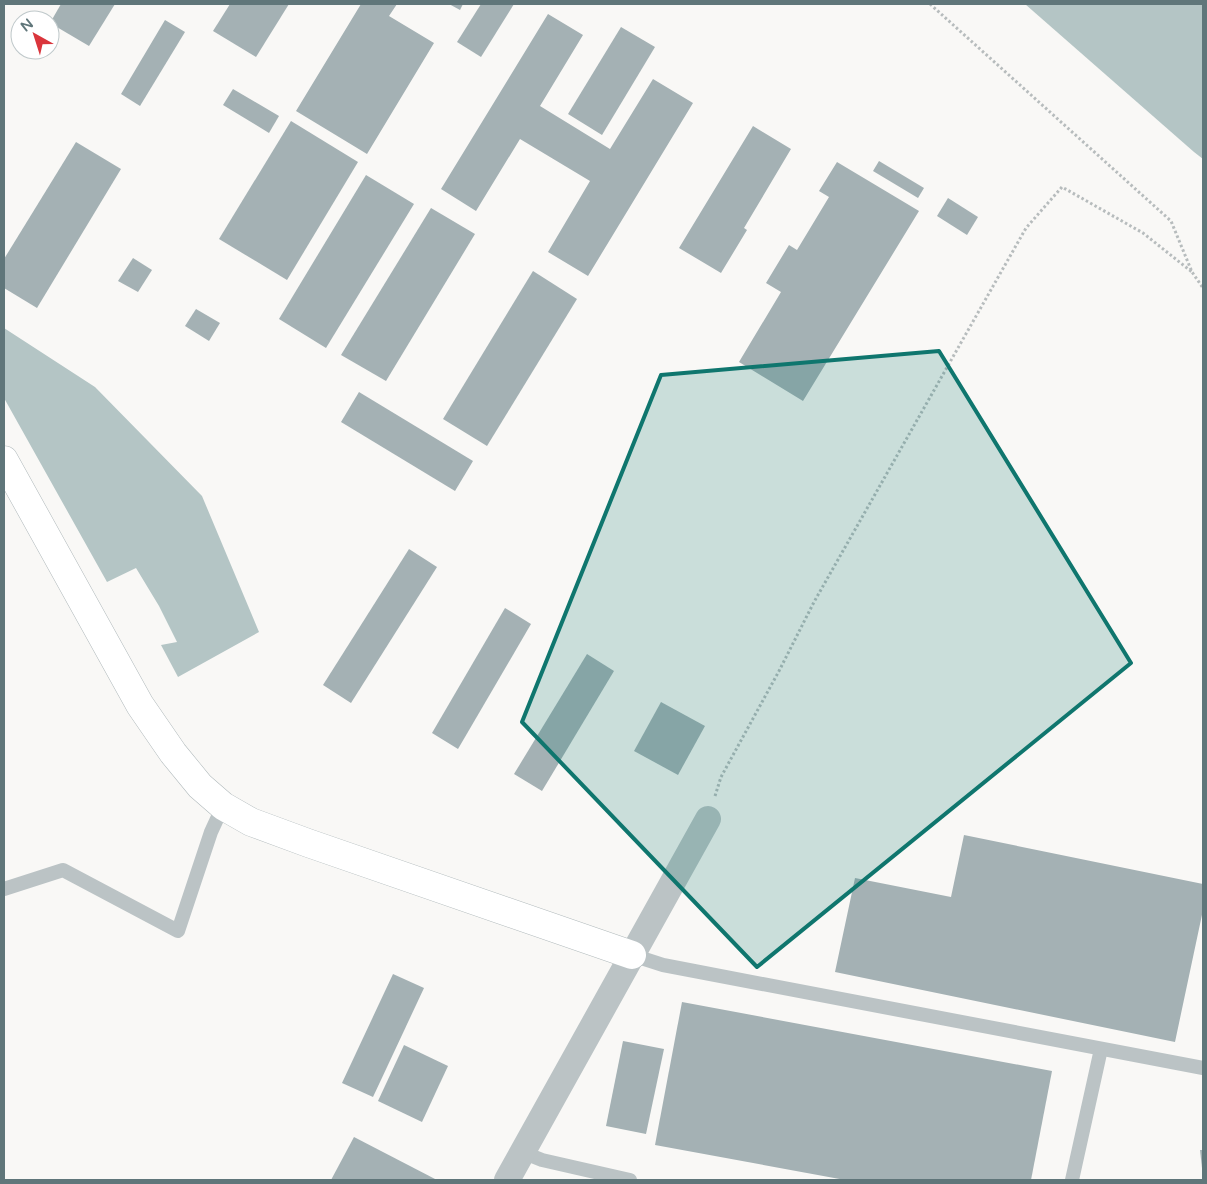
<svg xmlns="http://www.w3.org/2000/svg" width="1207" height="1184" viewBox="0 0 1207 1184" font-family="'Varela Round',sans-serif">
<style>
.water{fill:#b4c5c5}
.building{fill:#a4b1b4}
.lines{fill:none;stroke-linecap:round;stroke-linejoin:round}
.secondary-casing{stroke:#b0b9bb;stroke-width:29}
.path{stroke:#b7bcbd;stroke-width:3;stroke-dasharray:2.5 2.5;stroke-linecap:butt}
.lane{stroke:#bbc3c5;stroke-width:14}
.street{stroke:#bbc3c5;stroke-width:26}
.secondary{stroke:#fff;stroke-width:28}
.marked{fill:#0f766e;fill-opacity:0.2;stroke:#0f766e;stroke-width:4;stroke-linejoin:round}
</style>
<rect width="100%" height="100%" fill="#f9f8f6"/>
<g class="water">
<path d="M1025 4H1203V159L1194 152Z"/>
<path d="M4 328 95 387 202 496 259 632 178 677 161 645 177 642 159 606 136 568 107 582 4 398Z"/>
</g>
<g class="building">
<path d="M61 4H115L89 46 50 23Z"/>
<path d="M230 4H289L256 57 213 31Z"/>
<path d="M361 4H397L389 16 434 43 367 154 296 111Z"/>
<path d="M449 4H463L460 10Z"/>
<path d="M481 4H514L481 57 457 42Z"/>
<path d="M548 14 583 35 540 106 610 149 653 79 693 103 588 276 548 252 590 181 520 139 476 211 441 189Z"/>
<path d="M165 20 185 32 140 106 121 94Z"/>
<path d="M621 27 655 47 602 135 568 114Z"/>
<path d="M233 89 279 116 269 133 223 105Z"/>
<path d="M291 121 358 162 287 280 219 239Z"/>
<path d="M753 126 791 149 744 228 747 230 721 273 679 248Z"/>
<path d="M76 142 121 169 37 308 4 288V259Z"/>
<path d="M879 161 924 188 918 198 873 171Z"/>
<path d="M837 162 919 211 803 401 739 362 781 292 766 283 789 245 797 250 829 197 819 191Z"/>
<path d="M366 175 414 204 326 348 279 319Z"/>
<path d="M948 198 978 217 967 235 937 216Z"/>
<path d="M431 208 475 234 386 381 341 355Z"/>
<path d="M133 258 152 270 138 292 118 281Z"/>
<path d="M533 271 577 299 487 446 443 419Z"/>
<path d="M196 309 220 323 209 341 185 326Z"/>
<path d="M359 392 473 461 455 491 341 422Z"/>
<path d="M409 549 437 567 351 703 323 685Z"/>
<path d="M505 608 531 624 458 749 432 733Z"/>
<path d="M587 654 614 671 542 791 514 774Z"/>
<path d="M661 702 705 726 678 775 634 751Z"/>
<path d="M964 835 1203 884V910L1175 1042 835 972 855 878 951 897Z"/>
<path d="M393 974 424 988 373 1097 342 1083Z"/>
<path d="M682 1002 1052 1071 1031 1180H845L655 1145Z"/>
<path d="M623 1041 664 1049 646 1134 606 1126Z"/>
<path d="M404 1045 448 1066 422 1122 378 1101Z"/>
<path d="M354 1137 437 1180H331Z"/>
<path d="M1200 1150H1203V1168H1202Z"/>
</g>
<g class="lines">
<g class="secondary-casing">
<path id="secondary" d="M4 460 140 705 173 753 200 786 223 806 251 822 308 843 632 955"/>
</g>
<g class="path">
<path d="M930 4 1171 221 1192 272 1203 288"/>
<path d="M715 796 721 777 779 671 814 602 1026 228 1062 187 1143 233 1192 272"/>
</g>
<g class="lane">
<path d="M4 889 63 870 178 931 211 832 223 806"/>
<path d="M632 955 663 965 1203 1068"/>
<path d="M522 1152 542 1160 630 1180"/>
<path d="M1072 1180 1101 1049"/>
</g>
<path class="street" d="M507 1180 708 819"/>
<use href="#secondary" class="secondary"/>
</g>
<path class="marked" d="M939 351 1131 663 757 967 522 722 661 375Z"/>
<rect width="1207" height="1184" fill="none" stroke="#60767a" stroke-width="10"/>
<g transform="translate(35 35) rotate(321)"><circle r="24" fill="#ffffff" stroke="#bfc8ca"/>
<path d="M0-4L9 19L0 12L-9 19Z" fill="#da353c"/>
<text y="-8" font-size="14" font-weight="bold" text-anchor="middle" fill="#60767a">N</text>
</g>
</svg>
